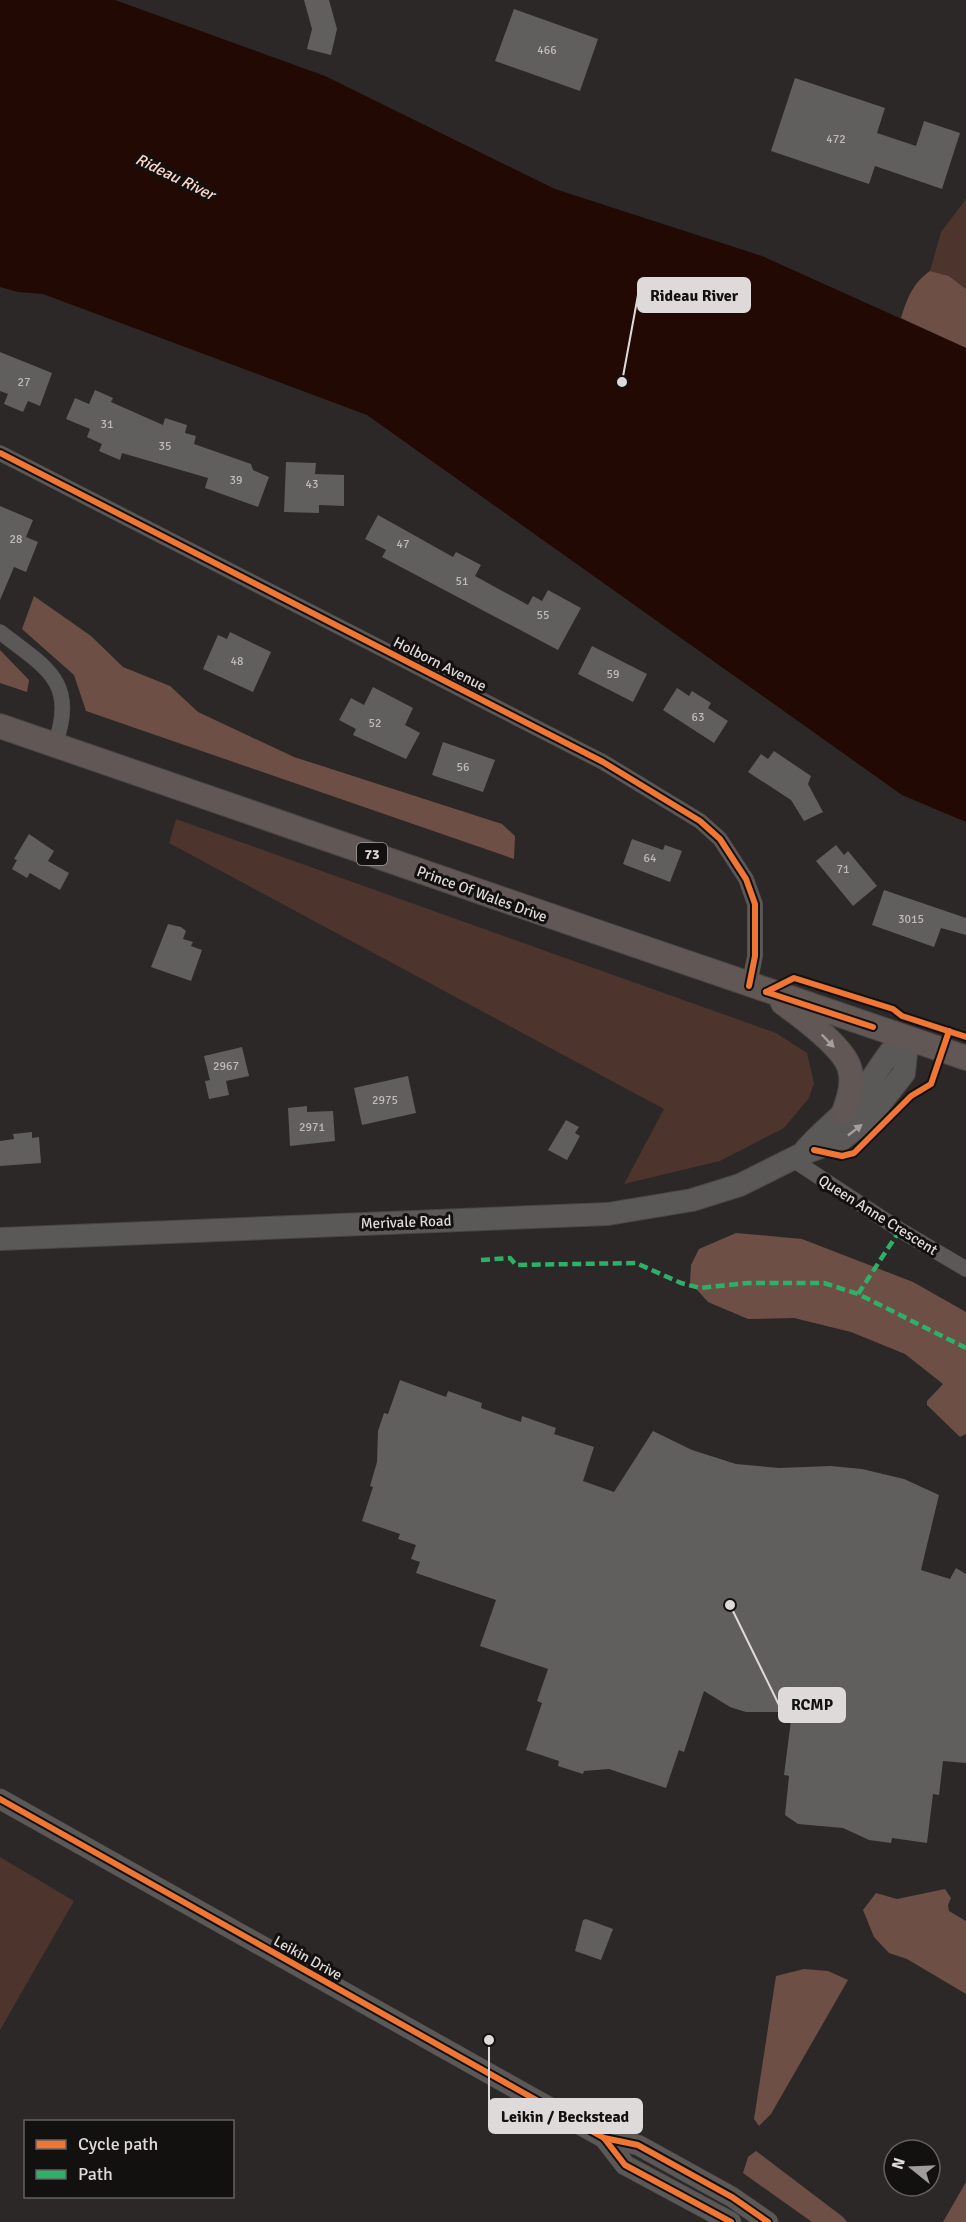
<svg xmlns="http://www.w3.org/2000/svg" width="966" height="2222" viewBox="0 0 966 2222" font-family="Signika,sans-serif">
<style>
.green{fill:#4d342d}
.forest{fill:#6e4f45}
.water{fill:#220904}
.building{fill:#615e5e}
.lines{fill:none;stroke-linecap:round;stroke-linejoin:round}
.minor-casing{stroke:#484545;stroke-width:16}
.tertiary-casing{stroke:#484545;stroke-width:21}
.secondary-casing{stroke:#484545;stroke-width:24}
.primary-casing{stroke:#484545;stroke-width:26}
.minor{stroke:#5b5958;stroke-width:15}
.tertiary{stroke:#5b5958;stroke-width:20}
.secondary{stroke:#5b5958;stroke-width:22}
.primary{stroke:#615754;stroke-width:24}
.quiet{stroke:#2db169;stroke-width:4.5;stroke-dasharray:9 4.5;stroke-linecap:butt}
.cycleway-casing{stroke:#131110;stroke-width:10}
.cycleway{stroke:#f07635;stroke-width:6}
.oneway{fill:#a69f9d}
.oneway2{fill:#a3a09f}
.labels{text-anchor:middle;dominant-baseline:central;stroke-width:6;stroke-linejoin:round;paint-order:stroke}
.number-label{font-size:12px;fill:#bfbbba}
.shield{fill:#131110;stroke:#a19e9d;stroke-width:1.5}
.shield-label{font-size:14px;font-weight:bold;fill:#dedad9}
.street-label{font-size:15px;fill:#dedad9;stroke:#131110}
.water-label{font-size:16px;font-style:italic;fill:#ffd7ca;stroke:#131110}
.leader{fill:none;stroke:#dedad9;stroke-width:2}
.callout-dot{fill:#dedad9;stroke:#131110;stroke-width:2}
.callout{fill:#dedad9;stroke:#dedad9;stroke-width:2}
.callout-label{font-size:16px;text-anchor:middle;font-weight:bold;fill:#111}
</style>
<rect width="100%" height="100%" fill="#2b2827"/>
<g class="green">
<path d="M966 199V289L949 276 930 271 941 232Z"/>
<path d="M176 819 776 1033 807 1053 814 1083 809 1098 784 1128 720 1161 624 1184 664 1109 169 843Z"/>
<path d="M0 1857 74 1901 0 2030Z"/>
</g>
<g class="forest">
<path d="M930 271 949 276 966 289V348L901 318C907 298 913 283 930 271Z"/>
<path d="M34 596 91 636 123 667 170 686 198 712 294 757 502 824 515 836 514 859 86 711 74 675 22 629Z"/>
<path d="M0 650 29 680 27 692 0 683Z"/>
<path d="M736 1233 802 1239 913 1282 966 1312V1434L960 1437 927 1405V1401L943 1384 905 1354 851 1332 794 1318 748 1319 708 1302 690 1282 691 1265 699 1249Z"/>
<path d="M945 1889 951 1898 948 1905 949 1911 966 1921V1994L907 1959 889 1953 874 1937 863 1910 876 1893 897 1899Z"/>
<path d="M804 1969 828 1971 848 1980 771 2114 759 2126 754 2119 776 1976Z"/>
<path d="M756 2151 843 2217 847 2222H812L743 2173 748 2157Z"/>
<path d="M966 2182V2222H943Z"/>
</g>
<path class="water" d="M0 0H115L325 76 555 189 762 256 966 348V822L902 795 367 415 43 294 18 292 0 287Z"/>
<g class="building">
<path d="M304 0H329L337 29 331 55 307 49 312 29Z"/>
<path d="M514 9 598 39 580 91 495 61Z"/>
<path d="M795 78 885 108 877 133 916 146 924 121 960 133 942 189 875 166 869 184 771 151Z"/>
<path d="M0 352 52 373 40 406 28 401 23 412 4 404 8 394 0 391Z"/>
<path d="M95 390 113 398 111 402 163 425 165 418 187 425 185 433 196 436 194 444 251 464 253 470 269 477 258 507 205 488 208 478 122 453 120 460 99 451 102 444 87 437 90 429 66 419 75 398 89 404Z"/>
<path d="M286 462 316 463 315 474 344 475V506L319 505V513L284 512Z"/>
<path d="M0 506 33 520 26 537 38 542 26 572 14 567 0 600Z"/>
<path d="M378 515 453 557 456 552 481 565 475 576 528 605 533 596 542 601 548 590 581 608 558 650 382 557 386 550 365 539Z"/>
<path d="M230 632 271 652 253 692 203 669 218 635 227 639Z"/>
<path d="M592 646 647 674 633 702 578 674Z"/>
<path d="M373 687 413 708 405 725 420 733 406 759 353 735 356 729 339 720 351 698 364 705Z"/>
<path d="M677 688 689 696 692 691 711 703 708 708 728 721 714 743 663 710Z"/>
<path d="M443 742 495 760 483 792 432 775Z"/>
<path d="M774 751 811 776 808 784 823 812 804 821 791 800 748 772 761 754 768 759Z"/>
<path d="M29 834 54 851 48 861 69 873 60 890 30 873 27 878 12 869 17 860 14 859Z"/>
<path d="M632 839 663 850 665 845 682 851 670 882 623 864Z"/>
<path d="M836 845 844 855 848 851 877 886 853 906 816 861Z"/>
<path d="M884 890 966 918V935L941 928 934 947 872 925Z"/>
<path d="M168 924 181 927 186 931 183 939 193 942 191 946 202 950 191 981 151 967Z"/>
<path d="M242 1047 249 1076 226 1081 229 1095 209 1099 205 1081 210 1080 204 1056Z"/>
<path d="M408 1076 416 1113 362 1125 354 1088Z"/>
<path d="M307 1106V1112L333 1111 335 1141 290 1146 288 1108Z"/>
<path d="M566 1120 579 1127 575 1133 580 1136 567 1160 548 1150Z"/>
<path d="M32 1132V1138L39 1137 41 1163 0 1166V1141L14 1139 13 1134Z"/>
<path d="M400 1380 446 1397 448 1391 482 1403 481 1408 521 1422 522 1416 556 1428 554 1434 594 1447 583 1481 614 1492 653 1431 692 1450 736 1464 779 1468 831 1466 862 1469 904 1479 939 1495 921 1570 950 1579 956 1568 966 1574V1763L943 1761 939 1795 933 1794 927 1843 892 1838 891 1843 869 1840 843 1828 798 1824 785 1815 789 1776 784 1775 792 1712H746L730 1707 704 1691 684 1752 679 1750 666 1788 609 1769 584 1771 583 1774 558 1766 559 1761 526 1750 542 1703 537 1701 548 1669 480 1646 496 1600 416 1573 420 1562 411 1559 416 1545 398 1539 400 1534 362 1521 373 1487 370 1486 377 1462 378 1431 384 1413 388 1414Z"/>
<path d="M586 1919 613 1929 601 1960 575 1951 583 1920Z"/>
</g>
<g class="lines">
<g class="minor-casing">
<g id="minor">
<path d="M0 453 603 762 700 821 720 839 746 879 755 904V956L749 986"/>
<path d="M0 632C45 667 78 681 55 744"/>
<path d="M792 1159 900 1230 966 1269"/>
</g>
</g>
<g class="tertiary-casing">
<g id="tertiary">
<path d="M0 1799 604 2138 638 2145 732 2197 768 2222"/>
<path d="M604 2138 625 2165 731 2222"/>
</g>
</g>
<g class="secondary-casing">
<path id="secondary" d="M0 1239 608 1214 692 1200 740 1185 802 1154 842 1139 868 1119 904 1073 906 1053 903 1037C884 1056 873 1081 855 1101 838 1120 818 1134 802 1154"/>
</g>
<g class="primary-casing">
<g id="primary">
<path d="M0 726C323 835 643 950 966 1058"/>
<path d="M783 1003C800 1015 846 1049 850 1070 854 1084 849 1099 844 1112"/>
</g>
</g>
<use href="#minor" class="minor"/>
<use href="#tertiary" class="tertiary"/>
<use href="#secondary" class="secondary"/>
<use href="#primary" class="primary"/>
<g class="quiet">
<path d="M900 1230 858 1294 966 1348"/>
<path d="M481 1260 510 1258 516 1265 636 1263 681 1283 700 1288 748 1283H824L858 1294"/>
</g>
<g class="cycleway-casing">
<g id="cycleway">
<path d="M0 453 603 762 700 821 720 839 746 879 755 904V956L749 986"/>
<path d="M766 992 794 978 893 1009 902 1016 966 1037"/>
<path d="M766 992 873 1027"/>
<path d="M814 1150 842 1156 854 1153 911 1096 931 1084 949 1031"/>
<path d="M0 1799 604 2138 638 2145 732 2197 768 2222"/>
<path d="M604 2138 625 2165 731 2222"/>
</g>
</g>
<use href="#cycleway" class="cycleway"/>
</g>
<defs><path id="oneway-solid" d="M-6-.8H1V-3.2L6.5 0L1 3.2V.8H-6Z" transform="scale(1.5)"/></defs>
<use class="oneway" href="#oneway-solid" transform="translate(828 1041) rotate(46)"/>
<use class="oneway2" href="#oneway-solid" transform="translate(855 1130) rotate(-38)"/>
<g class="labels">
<g class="number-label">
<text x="547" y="50">466</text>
<text x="836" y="139">472</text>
<text x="24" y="382">27</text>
<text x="107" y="424">31</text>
<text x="165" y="446">35</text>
<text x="236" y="480">39</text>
<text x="312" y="484">43</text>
<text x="16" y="539">28</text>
<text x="403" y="544">47</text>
<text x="462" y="581">51</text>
<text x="543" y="615">55</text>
<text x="237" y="661">48</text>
<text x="613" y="674">59</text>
<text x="698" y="717">63</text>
<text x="375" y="723">52</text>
<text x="463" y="767">56</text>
<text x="650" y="858">64</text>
<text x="843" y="869">71</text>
<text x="911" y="919">3015</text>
<text x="226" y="1066">2967</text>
<text x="385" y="1100">2975</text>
<text x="312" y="1127">2971</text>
</g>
<rect class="shield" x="357" y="843" width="30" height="22" rx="4.5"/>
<g class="shield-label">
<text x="372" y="854">73</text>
</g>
<g class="street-label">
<text transform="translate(440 664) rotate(27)">Holborn Avenue</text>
<text transform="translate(482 894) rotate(20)">Prince Of Wales Drive</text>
<text transform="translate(878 1215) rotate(32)">Queen Anne Crescent</text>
<text transform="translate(406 1222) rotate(-2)">Merivale Road</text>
<text transform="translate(308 1958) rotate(29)">Leikin Drive</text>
</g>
<g class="water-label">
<text transform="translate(175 177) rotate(26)">Rideau River</text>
</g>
</g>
<path class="leader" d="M622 382L638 295M730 1605L779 1705M489 2040L489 2116"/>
<g class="callout-dot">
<circle cx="622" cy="382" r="6"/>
<circle cx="730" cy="1605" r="6"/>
<circle cx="489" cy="2040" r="6"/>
</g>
<g class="callout">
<rect x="638" y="278" width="112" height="34" rx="6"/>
<rect x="779" y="1688" width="66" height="34" rx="6"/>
<rect x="489" y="2099" width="153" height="34" rx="6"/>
</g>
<g class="callout-label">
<text x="694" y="301">Rideau River</text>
<text x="812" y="1710">RCMP</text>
<text x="565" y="2122">Leikin / Beckstead</text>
</g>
<rect x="24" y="2120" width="210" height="78" fill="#131110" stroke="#646160" stroke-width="1.5"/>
<rect x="36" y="2140" width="30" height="9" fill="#f07635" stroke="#646160" stroke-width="1.5"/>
<text x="78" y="2150" font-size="18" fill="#dedad9">Cycle path</text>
<rect x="36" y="2170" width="30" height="9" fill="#2db169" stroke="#646160" stroke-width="1.5"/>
<text x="78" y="2180" font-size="18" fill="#dedad9">Path</text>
<g transform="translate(912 2168) rotate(288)"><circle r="28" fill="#131110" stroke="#646160" stroke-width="1.5"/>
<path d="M0-4.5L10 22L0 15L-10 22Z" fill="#9f9c9b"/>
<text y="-9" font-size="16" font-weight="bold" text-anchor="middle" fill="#dedad9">N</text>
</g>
</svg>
